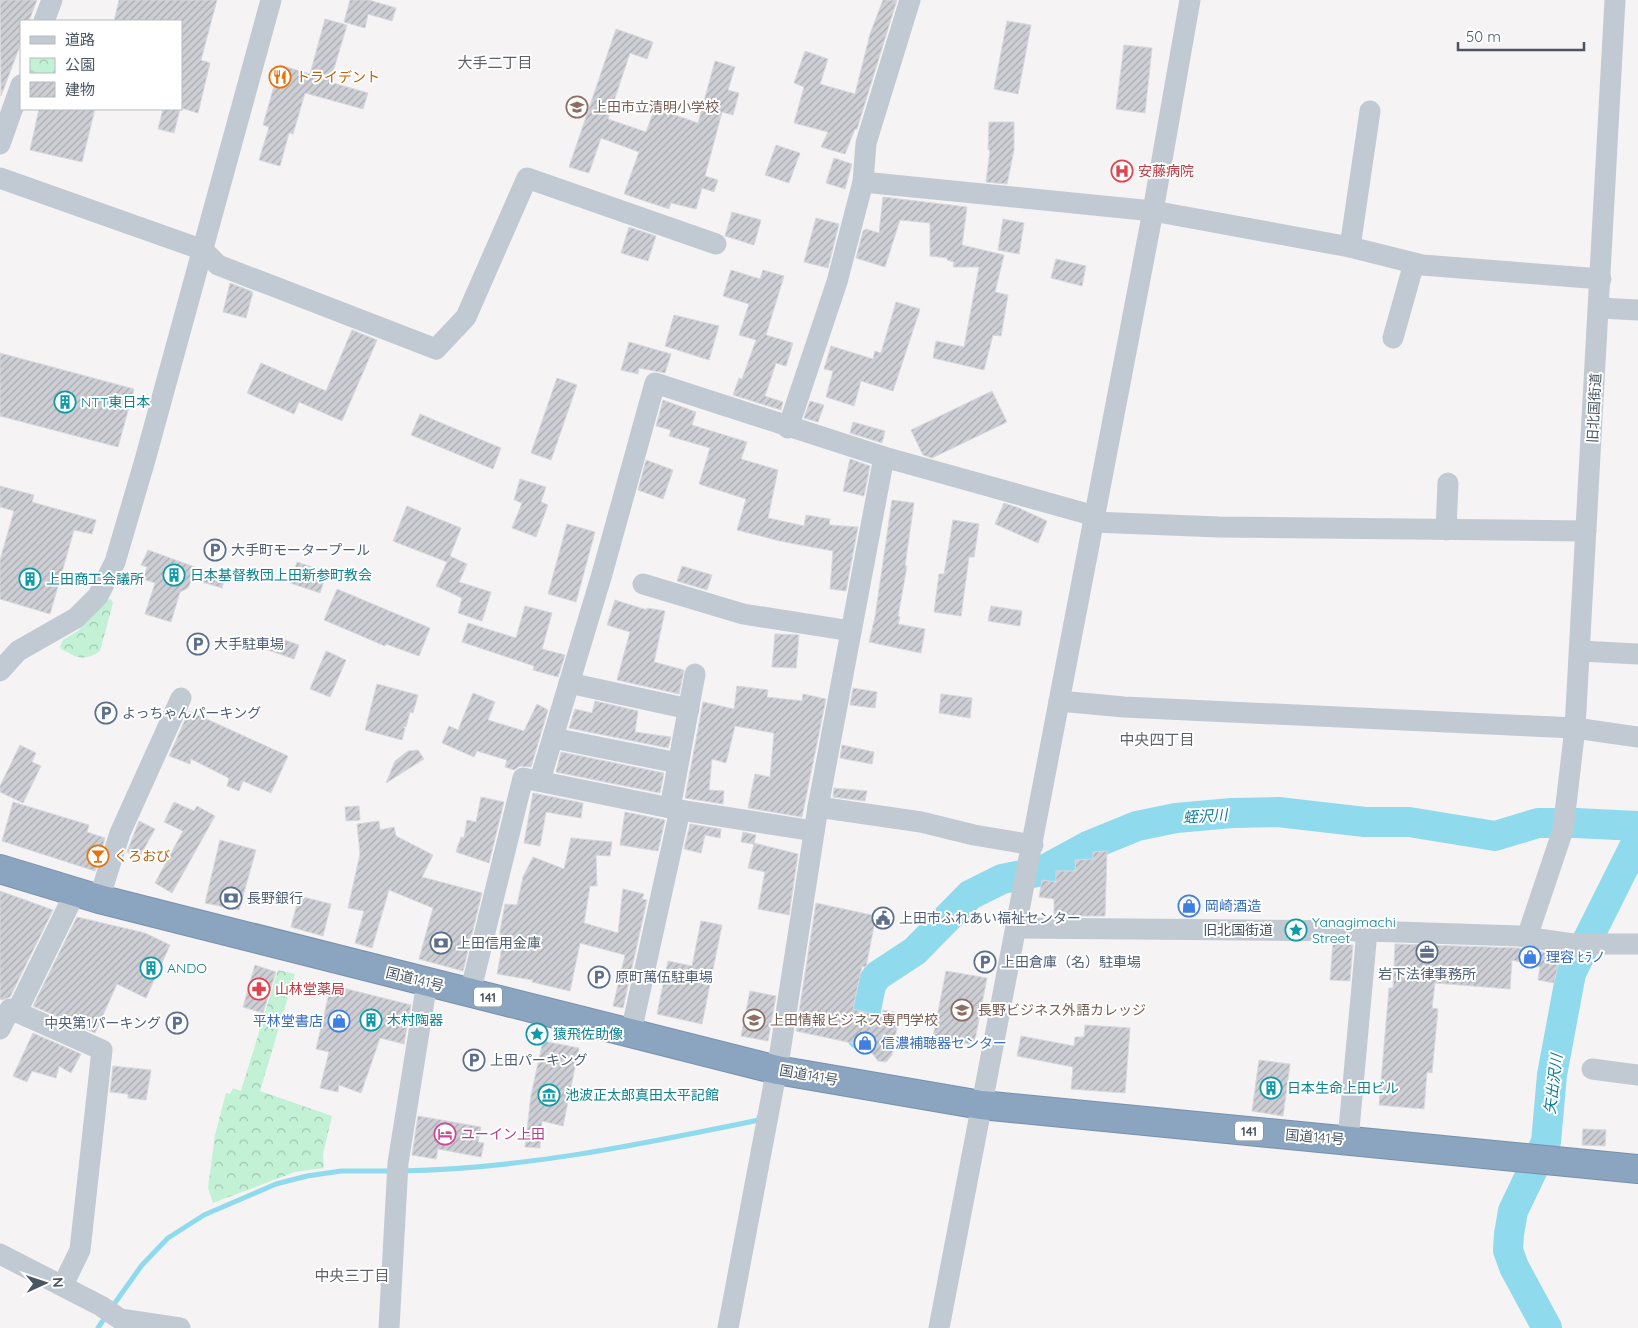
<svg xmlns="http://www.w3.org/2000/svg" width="1638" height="1328" viewBox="0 0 1638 1328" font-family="Quicksand,'Noto Sans JP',sans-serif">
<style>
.park{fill:url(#park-crowns)}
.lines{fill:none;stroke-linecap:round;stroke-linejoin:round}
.stream{stroke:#90daee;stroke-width:5}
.river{stroke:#90daee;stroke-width:30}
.building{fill:url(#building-hatch);stroke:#d7d9de}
.highway-casing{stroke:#7690ad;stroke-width:30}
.minor{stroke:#c1cad2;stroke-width:21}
.highway{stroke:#8ba5c1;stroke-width:28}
.labels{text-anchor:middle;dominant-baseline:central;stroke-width:4;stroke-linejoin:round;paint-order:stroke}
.shield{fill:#fff;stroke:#808990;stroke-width:1}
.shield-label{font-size:12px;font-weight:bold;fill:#4a5661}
.food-label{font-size:14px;fill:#c56008;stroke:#fff;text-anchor:start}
.education-label{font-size:14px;fill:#785e54;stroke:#fff;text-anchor:start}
.health-label{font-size:14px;fill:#be3a42;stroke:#fff;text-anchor:start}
.culture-label{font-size:14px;fill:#0d838f;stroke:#fff;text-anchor:start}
.street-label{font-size:14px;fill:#4a5661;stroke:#fff}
.service-label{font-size:14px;fill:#4e5e75;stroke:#fff;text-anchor:start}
.shop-label{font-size:14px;fill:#366cbe;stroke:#fff;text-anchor:start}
.hotel-label{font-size:14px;fill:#b23c85;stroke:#fff;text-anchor:start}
.neighbourhood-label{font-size:15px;fill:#5f6368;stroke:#fff}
.water-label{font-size:15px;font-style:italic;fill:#0c7c9b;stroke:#fff}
</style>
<defs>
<pattern id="park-crowns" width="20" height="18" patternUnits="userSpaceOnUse" patternTransform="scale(1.25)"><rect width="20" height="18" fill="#c3f1d5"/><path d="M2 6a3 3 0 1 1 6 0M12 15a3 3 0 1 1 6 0" fill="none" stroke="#a0c6b0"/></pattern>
<pattern id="building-hatch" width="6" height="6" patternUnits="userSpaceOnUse" patternTransform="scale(1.25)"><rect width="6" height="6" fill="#cdcfd5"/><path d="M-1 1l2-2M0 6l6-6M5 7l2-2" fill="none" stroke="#a8abb0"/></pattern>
</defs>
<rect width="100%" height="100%" fill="#f5f3f3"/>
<g class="park">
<path d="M111 599 113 603 100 651C83 662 78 658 61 649L60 646 63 640 78 631 107 600Z"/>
<path d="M278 970 295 974 260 1091 332 1116 323 1154 324 1168 295 1172 213 1203 208 1188 215 1135 226 1093 230 1094 233 1088 241 1091Z"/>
</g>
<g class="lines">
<g class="stream">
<path d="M402 1171C523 1169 641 1144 759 1120V1117"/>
<path d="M112 1307 142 1265 168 1238 204 1215 276 1184 307 1176 341 1171H394"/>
<path d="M98 1328 106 1316"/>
</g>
<g class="river">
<path d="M861 1035 871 985 877 976 915 951 970 895 1002 879 1042 871 1088 846 1137 826 1176 818 1232 813 1278 812 1365 822H1409L1495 836 1538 823H1576L1638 826"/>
<path d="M1547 1328 1514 1267 1508 1250 1509 1234 1513 1211 1546 1142 1552 1075 1571 973 1638 839"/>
</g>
</g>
<g class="building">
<path d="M0 0H37L29 21H21V43L1 96Z"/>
<path d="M119 0H217L201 60 210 63 198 113 181 108V21H114Z"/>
<path d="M350 0H369L396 8 392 21 368 14 365 28 344 22Z"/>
<path d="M883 0H897L857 129H855L845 154 821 147 828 132 794 123 804 87 794 83 805 51 828 59 820 84 855 94 870 34Z"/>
<path d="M325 19 347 25 330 82 368 93 363 109 305 93 293 134 289 133 280 166 259 160 269 127 263 125 280 65 310 74Z"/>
<path d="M1007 21 1031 25 1018 94 994 89Z"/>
<path d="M616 29 653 42 647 59 630 53 608 119 646 132 655 108 698 123 715 61 735 67 728 90 739 93 733 115 722 112 705 176 718 180 714 192 702 188 696 209 671 203 669 209 624 194 639 152 601 138 589 173 569 167Z"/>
<path d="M1124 45 1152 48 1145 113 1116 109Z"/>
<path d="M39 109H95L82 162 30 150Z"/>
<path d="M163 109H180L174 133 158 129Z"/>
<path d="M989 122H1014V150L1007 184 986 182 990 150H988Z"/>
<path d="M776 145 800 153 789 183 765 175Z"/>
<path d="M834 158 852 164 845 189 826 183Z"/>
<path d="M883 197 967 207 962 245 1004 255 995 292 1008 295 1001 336 993 335 984 370 933 358 936 341 964 347 979 267H953L954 262 947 260V258L930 256V223L900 220 885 267 856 258 863 231 866 229 879 233Z"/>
<path d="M732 212 761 220 754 245 725 236Z"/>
<path d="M816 218 839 224 828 268 804 262Z"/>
<path d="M1003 219 1024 223 1019 254 998 250Z"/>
<path d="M629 227 656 236 648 261 621 253Z"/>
<path d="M1056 259 1086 266 1082 286 1051 278Z"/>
<path d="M731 270 760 279 763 270 784 276 766 335 793 343 786 366 776 363 765 396 783 402 781 410 733 395 739 378 742 379 756 340 739 335 749 304 723 296Z"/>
<path d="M230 283 253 292 246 318 223 312Z"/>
<path d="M896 302 920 309 893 391 861 381 854 406 826 397 833 371 824 369 831 346 873 359 875 351 881 353Z"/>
<path d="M674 315 719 326 709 360 665 346Z"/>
<path d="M352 330 377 340 342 421 299 402 294 414 247 393 261 363 326 391Z"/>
<path d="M629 342 671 354 665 373 639 368 638 374 621 370Z"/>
<path d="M0 353 134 389 118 447 0 416Z"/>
<path d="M557 378 577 385 551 460 531 453Z"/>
<path d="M992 391 1007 422 932 458 923 455 911 430Z"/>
<path d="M663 400 696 412 692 425 747 442 741 459 778 470 768 518 804 526 806 515 830 519 829 525 858 527 846 591 830 589 833 551 780 541 737 530 746 499 699 484 710 448 669 436 671 430 656 426Z"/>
<path d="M810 401 824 405 818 422 804 418Z"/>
<path d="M420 414 501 448 493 469 411 435Z"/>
<path d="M853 422 885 431 882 443 850 433Z"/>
<path d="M850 459 870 466 864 496 843 491Z"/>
<path d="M646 460 673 470 663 499 638 490Z"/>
<path d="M520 479 546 487 541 502 548 505 536 537 512 528 522 503 514 500Z"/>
<path d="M0 486 34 495 32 502 96 520 92 534 74 530 50 614 0 599V560L14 511 0 507Z"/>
<path d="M892 500 914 503 905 566H907L898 616 900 617 898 624 925 629 921 653 869 642 875 617Z"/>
<path d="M1004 503 1019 508 1047 521 1038 543 995 524Z"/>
<path d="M407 506 461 528 450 556 467 564 459 582 491 592 482 621 458 613 462 598 436 586 447 562 393 541Z"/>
<path d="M953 520 979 524 974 557H969L961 616 934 612 939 574H944Z"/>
<path d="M567 524 595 532 576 602 548 594Z"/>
<path d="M148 550 225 578 222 588 192 579 188 588 180 592 171 622 145 614 155 583 143 579 147 567 141 565Z"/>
<path d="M297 562 327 572 320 593 290 583Z"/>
<path d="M682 566 712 575 707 590 677 581Z"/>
<path d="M337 589 430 628 419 656 386 644 385 646 324 620Z"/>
<path d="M615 600 647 610V608L665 611 654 662 684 670 679 694 617 680 630 632 607 625Z"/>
<path d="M525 606 552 613 542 649 565 655 558 677 533 670 534 666 462 642 468 623 516 638Z"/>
<path d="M991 606 1022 611 1020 626 988 621Z"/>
<path d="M775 634 799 635 796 668 772 667Z"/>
<path d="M271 635 299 645 294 659 265 649Z"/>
<path d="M326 651 346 660 330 697 310 689Z"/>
<path d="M377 684 418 695 413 713 410 712 406 727 403 726 405 729 402 740 365 730Z"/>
<path d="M737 686 768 690 767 697 802 701 803 694 826 699 802 817 748 808 755 774 770 777 774 733 735 726 726 763 712 759 709 790 724 791 723 804 685 798 703 702 734 709Z"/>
<path d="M853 688 877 692 875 708 850 705Z"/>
<path d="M473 693 495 702 488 720 524 731 537 704 548 710 531 767 520 766 514 770 505 767 507 760 477 751 474 757 442 743 449 726 458 730Z"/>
<path d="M941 694 972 698 970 718 939 713Z"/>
<path d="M595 701 638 711 635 732 671 737 668 748 569 728 575 709 592 713Z"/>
<path d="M189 711 288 756 271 793 243 781 239 791 227 786 229 779 227 777 191 759 190 764 169 756Z"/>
<path d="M20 745 36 753 32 762 41 766 23 803 0 792V786Z"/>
<path d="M842 745 874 752 872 764 840 758Z"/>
<path d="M418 750 424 759 386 783 395 761 408 751Z"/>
<path d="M561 752 664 773 660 793 556 772Z"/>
<path d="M834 788 867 791 865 801 833 797Z"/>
<path d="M533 793 583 803 581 818 546 812 540 846 524 843Z"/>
<path d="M481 797 504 802 489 863 456 852 461 837 464 838 467 820 476 822Z"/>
<path d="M13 802 89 825 87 832 105 838 95 871 2 841Z"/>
<path d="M174 802 194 811 197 806 215 816 172 893 155 883 183 831 164 822Z"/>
<path d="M359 806 360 820 346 821 345 807Z"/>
<path d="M625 812 665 820 658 851 620 845Z"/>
<path d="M139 821 155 829 139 858 127 852Z"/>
<path d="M379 821 380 830 394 827 396 836 433 855 422 877 482 893 463 971 419 959 433 908 389 890 372 948 355 943 364 911 348 908 360 854 357 824Z"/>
<path d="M690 824 721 829 720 838 705 835 701 853 684 849Z"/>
<path d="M743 832 756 835 754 843 798 854 789 915 758 909 765 872 748 868 754 844 741 842Z"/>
<path d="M571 838 612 842 610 856 596 855 597 886H590L584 923 618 933 623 889 644 894 642 899 647 900 623 1008 613 1006 625 955 580 943 570 991 532 982 533 980 497 974 501 953 500 931 505 904 517 905 523 877 533 857 564 869Z"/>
<path d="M220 840 256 850 239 910 205 903Z"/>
<path d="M1107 851 1105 916H1054V899L1039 897 1042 880 1056 882V871H1076L1075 860 1093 859V852Z"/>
<path d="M0 891 53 910 10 997 2 1000 0 999Z"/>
<path d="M299 896 331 904 323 936 291 927Z"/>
<path d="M816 903 876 916 866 967 862 966 853 1009 882 1016 883 1010 900 1013 892 1055 886 1062 878 1061 872 1053 860 1050 861 1045 796 1031Z"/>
<path d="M77 917 145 933 170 945 146 998 117 984 95 1033 33 1006Z"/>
<path d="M701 921 722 925 702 1024 657 1014 668 961 692 966Z"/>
<path d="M1333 943 1353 945 1350 981 1330 980Z"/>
<path d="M1395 944 1518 948 1555 954 1554 959 1559 962 1554 983 1538 980 1540 967 1512 960 1510 989 1435 983 1432 1008 1438 1009 1432 1073 1427 1072 1424 1109 1379 1105 1389 988H1393Z"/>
<path d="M255 965 276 972 263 1013 243 1007Z"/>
<path d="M946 971 987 978 974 1045 933 1037Z"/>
<path d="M331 985 411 1005 404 1044 380 1038 361 1093 339 1085 338 1092 320 1088 329 1052 316 1049Z"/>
<path d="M750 991 776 996 768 1041 741 1036Z"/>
<path d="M1085 1025 1130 1028 1125 1093 1071 1089 1073 1067 1017 1056 1021 1036 1074 1046 1075 1037H1084Z"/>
<path d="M33 1033 81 1054 71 1073 59 1066 56 1078 32 1071 27 1082 13 1076Z"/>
<path d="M543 1041 579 1048 563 1126 542 1121 540 1148 525 1147 531 1095Z"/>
<path d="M1259 1060 1290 1064 1283 1116 1252 1111Z"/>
<path d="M113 1066 151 1070 146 1100 128 1098V1094L110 1092Z"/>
<path d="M418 1116 481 1127 478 1142 484 1143 481 1157 438 1149 436 1159 412 1155Z"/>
<path d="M1583 1129 1606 1130 1605 1146 1582 1145Z"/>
</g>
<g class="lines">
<g class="highway-casing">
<path id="highway" d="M0 869 99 899 777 1070 981 1105 1638 1169"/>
</g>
<g class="minor">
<path d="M44 21 52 0"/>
<path d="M0 144 21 85"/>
<path d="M0 178 203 250 218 265 436 349 466 317 527 178 716 244"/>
<path d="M863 182 1153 211 1350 247 1422 265 1601 279"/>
<path d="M1350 247 1370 111"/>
<path d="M1600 308 1638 310"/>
<path d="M1393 338 1414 263"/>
<path d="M788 428 837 282 863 182 866 143 910 0"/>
<path d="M1093 522 1219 527 1586 531"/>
<path d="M1446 530 1448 483"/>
<path d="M643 584 743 614 851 631"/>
<path d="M1580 651 1638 654"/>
<path d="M0 671 18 651 76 618 98 596 115 562 145 460 271 0"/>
<path d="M569 683 689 709"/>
<path d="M1059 701 1124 707 1575 728 1638 737"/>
<path d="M553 738 678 763"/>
<path d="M540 780 602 574 655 383 884 457 1095 516"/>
<path d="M818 807 921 822 974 835 1033 845"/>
<path d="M670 808 695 674"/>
<path d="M99 899 120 833 181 698"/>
<path d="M1017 928 1367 931 1519 936 1573 944H1638"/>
<path d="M1527 937 1563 830 1575 728 1615 0"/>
<path d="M470 993 523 778 680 810 814 831"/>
<path d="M17 1011 75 893"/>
<path d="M0 1029 10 1009 102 1050 80 1250 63 1285"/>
<path d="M631 1032 680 810"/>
<path d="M1592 1069 1638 1075"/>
<path d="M1348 1140 1367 931"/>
<path d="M0 1254 101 1306 120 1319 180 1328"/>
<path d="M389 1328 398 1163 427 982"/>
<path d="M728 1328 780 1052 818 807 884 457"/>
<path d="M939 1328 1153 211 1190 0"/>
</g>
<use href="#highway" class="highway"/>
</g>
<defs>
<g id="restaurant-ring" transform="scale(1.125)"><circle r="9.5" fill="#fff" stroke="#e8710a" stroke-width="1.5"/><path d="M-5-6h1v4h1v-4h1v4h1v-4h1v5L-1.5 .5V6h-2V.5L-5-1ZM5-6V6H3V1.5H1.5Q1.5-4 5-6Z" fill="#e8710a"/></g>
<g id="school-ring" transform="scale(1.125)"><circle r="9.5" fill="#fff" stroke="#8d6e63" stroke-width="1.5"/><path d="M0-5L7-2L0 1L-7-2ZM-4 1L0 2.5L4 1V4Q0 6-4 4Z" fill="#8d6e63"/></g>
<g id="hospital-ring" transform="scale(1.125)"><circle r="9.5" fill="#fff" stroke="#e0444e" stroke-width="1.5"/><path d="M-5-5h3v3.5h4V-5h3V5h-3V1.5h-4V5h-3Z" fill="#e0444e"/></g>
<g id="building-ring" transform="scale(1.125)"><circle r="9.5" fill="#fff" stroke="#0f9aa8" stroke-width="1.5"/><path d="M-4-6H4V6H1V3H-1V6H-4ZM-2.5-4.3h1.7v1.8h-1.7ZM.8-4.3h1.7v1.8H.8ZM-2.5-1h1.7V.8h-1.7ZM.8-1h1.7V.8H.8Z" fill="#0f9aa8"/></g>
<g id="parking-ring" transform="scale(1.125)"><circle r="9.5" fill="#fff" stroke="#5c6f8a" stroke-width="1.5"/><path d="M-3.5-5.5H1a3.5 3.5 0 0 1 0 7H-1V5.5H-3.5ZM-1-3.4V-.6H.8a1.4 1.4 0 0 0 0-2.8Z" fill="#5c6f8a"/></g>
<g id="bar-ring" transform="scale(1.125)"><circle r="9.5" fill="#fff" stroke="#e8710a" stroke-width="1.5"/><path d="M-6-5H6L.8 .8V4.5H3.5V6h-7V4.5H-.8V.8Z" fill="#e8710a"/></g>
<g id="bank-ring" transform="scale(1.125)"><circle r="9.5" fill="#fff" stroke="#5c6f8a" stroke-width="1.5"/><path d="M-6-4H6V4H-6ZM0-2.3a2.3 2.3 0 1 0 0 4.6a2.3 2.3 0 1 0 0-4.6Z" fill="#5c6f8a"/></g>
<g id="shop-ring" transform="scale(1.125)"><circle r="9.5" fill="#fff" stroke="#3f7fe0" stroke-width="1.5"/><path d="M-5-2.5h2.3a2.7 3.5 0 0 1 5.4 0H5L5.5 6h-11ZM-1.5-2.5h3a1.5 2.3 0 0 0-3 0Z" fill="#3f7fe0"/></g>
<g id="civic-ring" transform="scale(1.125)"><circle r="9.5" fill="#fff" stroke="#5c6f8a" stroke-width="1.5"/><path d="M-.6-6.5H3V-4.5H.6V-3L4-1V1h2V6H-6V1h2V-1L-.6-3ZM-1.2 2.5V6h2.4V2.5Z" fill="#5c6f8a"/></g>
<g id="sight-ring" transform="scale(1.125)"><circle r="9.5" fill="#fff" stroke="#0f9aa8" stroke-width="1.5"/><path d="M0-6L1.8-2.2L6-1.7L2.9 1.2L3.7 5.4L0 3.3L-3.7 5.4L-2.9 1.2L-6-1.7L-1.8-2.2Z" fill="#0f9aa8"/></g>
<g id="office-ring" transform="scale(1.125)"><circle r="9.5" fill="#fff" stroke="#5c6f8a" stroke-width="1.5"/><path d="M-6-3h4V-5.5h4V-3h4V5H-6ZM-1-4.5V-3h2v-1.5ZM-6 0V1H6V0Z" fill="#5c6f8a"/></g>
<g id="pharmacy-ring" transform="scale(1.125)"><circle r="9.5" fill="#fff" stroke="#e0444e" stroke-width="1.5"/><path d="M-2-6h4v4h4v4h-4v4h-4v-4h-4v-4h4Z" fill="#e0444e"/></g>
<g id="university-ring" transform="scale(1.125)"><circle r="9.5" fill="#fff" stroke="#8d6e63" stroke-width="1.5"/><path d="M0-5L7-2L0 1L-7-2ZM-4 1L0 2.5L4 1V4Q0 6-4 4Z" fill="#8d6e63"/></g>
<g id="museum-ring" transform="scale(1.125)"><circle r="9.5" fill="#fff" stroke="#0f9aa8" stroke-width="1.5"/><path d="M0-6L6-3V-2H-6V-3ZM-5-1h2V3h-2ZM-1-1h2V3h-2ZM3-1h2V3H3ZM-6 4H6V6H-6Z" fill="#0f9aa8"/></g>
<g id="hotel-ring" transform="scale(1.125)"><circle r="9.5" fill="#fff" stroke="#d1479c" stroke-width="1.5"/><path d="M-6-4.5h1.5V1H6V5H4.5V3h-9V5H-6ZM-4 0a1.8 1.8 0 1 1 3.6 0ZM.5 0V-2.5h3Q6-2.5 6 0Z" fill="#d1479c"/></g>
</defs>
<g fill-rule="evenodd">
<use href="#restaurant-ring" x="280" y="77"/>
<use href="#school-ring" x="577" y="107"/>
<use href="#hospital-ring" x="1122" y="171"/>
<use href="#building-ring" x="65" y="402"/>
<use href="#parking-ring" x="215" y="550"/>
<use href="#building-ring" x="174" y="575"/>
<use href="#building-ring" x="30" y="579"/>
<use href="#parking-ring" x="198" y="644"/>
<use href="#parking-ring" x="106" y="713"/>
<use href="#bar-ring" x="98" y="856"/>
<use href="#bank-ring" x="231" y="898"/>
<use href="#shop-ring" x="1189" y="906"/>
<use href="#civic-ring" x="883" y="918"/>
<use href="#sight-ring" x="1296" y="930"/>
<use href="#bank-ring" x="441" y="943"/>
<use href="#office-ring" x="1427" y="952"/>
<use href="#shop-ring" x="1530" y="957"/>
<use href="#parking-ring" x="985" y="962"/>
<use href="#building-ring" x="151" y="968"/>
<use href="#parking-ring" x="599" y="977"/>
<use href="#pharmacy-ring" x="259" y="989"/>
<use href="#university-ring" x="962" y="1010"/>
<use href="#building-ring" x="371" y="1020"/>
<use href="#university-ring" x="754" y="1020"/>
<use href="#shop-ring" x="339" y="1021"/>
<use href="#parking-ring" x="177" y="1023"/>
<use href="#sight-ring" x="537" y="1034"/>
<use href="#shop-ring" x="865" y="1043"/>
<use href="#parking-ring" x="474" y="1060"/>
<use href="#building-ring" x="1271" y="1088"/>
<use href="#museum-ring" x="549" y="1095"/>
<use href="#hotel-ring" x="445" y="1134"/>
</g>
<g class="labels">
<g class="shield">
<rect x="474" y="987.5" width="28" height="19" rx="4"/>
<rect x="1235" y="1121.5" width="28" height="19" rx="4"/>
</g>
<g class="shield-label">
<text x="488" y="997">141</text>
<text x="1249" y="1131">141</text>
</g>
<g class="food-label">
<text x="296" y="77">トライデント</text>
<text x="114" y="856">くろおび</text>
</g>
<g class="education-label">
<text x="593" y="107">上田市立清明小学校</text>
<text x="978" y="1010">長野ビジネス外語カレッジ</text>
<text x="770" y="1020">上田情報ビジネス専門学校</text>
</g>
<g class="health-label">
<text x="1138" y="171">安藤病院</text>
<text x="275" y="989">山林堂薬局</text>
</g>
<g class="culture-label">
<text x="81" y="402">NTT東日本</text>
<text x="190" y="575">日本基督教団上田新参町教会</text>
<text x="46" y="579">上田商工会議所</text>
<text x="1312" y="922">Yanagimachi<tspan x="1312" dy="16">Street</tspan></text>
<text x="167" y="968">ANDO</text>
<text x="387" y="1020">木村陶器</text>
<text x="553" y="1034">猿飛佐助像</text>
<text x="1287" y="1088">日本生命上田ビル</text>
<text x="565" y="1095">池波正太郎真田太平記館</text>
</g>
<g class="street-label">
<text transform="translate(1594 408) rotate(-87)">旧北国街道</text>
<text x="1238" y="930">旧北国街道</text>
<text transform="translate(415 979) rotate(14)">国道141号</text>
<text transform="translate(809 1075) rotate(10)">国道141号</text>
<text transform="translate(1315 1137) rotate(5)">国道141号</text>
</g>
<g class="service-label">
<text x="231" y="550">大手町モータープール</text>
<text x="214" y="644">大手駐車場</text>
<text x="122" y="713">よっちゃんパーキング</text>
<text x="247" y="898">長野銀行</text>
<text x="899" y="918">上田市ふれあい福祉センター</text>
<text x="457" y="943">上田信用金庫</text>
<text x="1001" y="962">上田倉庫（名）駐車場</text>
<text x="1427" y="974" text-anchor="middle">岩下法律事務所</text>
<text x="615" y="977">原町萬伍駐車場</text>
<text x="161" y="1023" text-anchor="end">中央第1パーキング</text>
<text x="490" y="1060">上田パーキング</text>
</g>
<g class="shop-label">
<text x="1205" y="906">岡崎酒造</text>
<text x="1546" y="957">理容 ﾋﾗノ</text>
<text x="323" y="1021" text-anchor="end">平林堂書店</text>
<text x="881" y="1043">信濃補聴器センター</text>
</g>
<g class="hotel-label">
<text x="461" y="1134">ユーイン上田</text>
</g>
<g class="neighbourhood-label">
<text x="495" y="62">大手二丁目</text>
<text x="1157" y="739">中央四丁目</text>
<text x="352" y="1275">中央三丁目</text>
</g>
<g class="water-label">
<text transform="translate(1205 816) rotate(-4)">蛭沢川</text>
<text transform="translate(1553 1084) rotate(-83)">矢出沢川</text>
</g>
</g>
<rect x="20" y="20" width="162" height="90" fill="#ffffff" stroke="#b7bbc0"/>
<rect x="30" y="36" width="25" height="8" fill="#c1cad2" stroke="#b7bbc0"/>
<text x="65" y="45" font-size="15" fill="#4a5661">道路</text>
<rect x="30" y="58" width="25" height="15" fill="url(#park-crowns)" stroke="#b7bbc0"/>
<text x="65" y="70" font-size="15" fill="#4a5661">公園</text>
<rect x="30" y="82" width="25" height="15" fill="url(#building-hatch)" stroke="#b7bbc0"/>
<text x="65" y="95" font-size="15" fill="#4a5661">建物</text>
<g transform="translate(45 1283) rotate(87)" stroke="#ffffff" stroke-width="4" paint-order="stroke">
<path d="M0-4L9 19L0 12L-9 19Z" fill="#4a5661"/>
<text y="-8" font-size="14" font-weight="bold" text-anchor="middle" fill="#4a5661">N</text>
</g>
<path d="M1458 42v8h126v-8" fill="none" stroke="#4a5661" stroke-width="2.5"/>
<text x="1466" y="42" font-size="15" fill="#4a5661" stroke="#ffffff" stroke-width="4" paint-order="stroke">50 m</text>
</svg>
